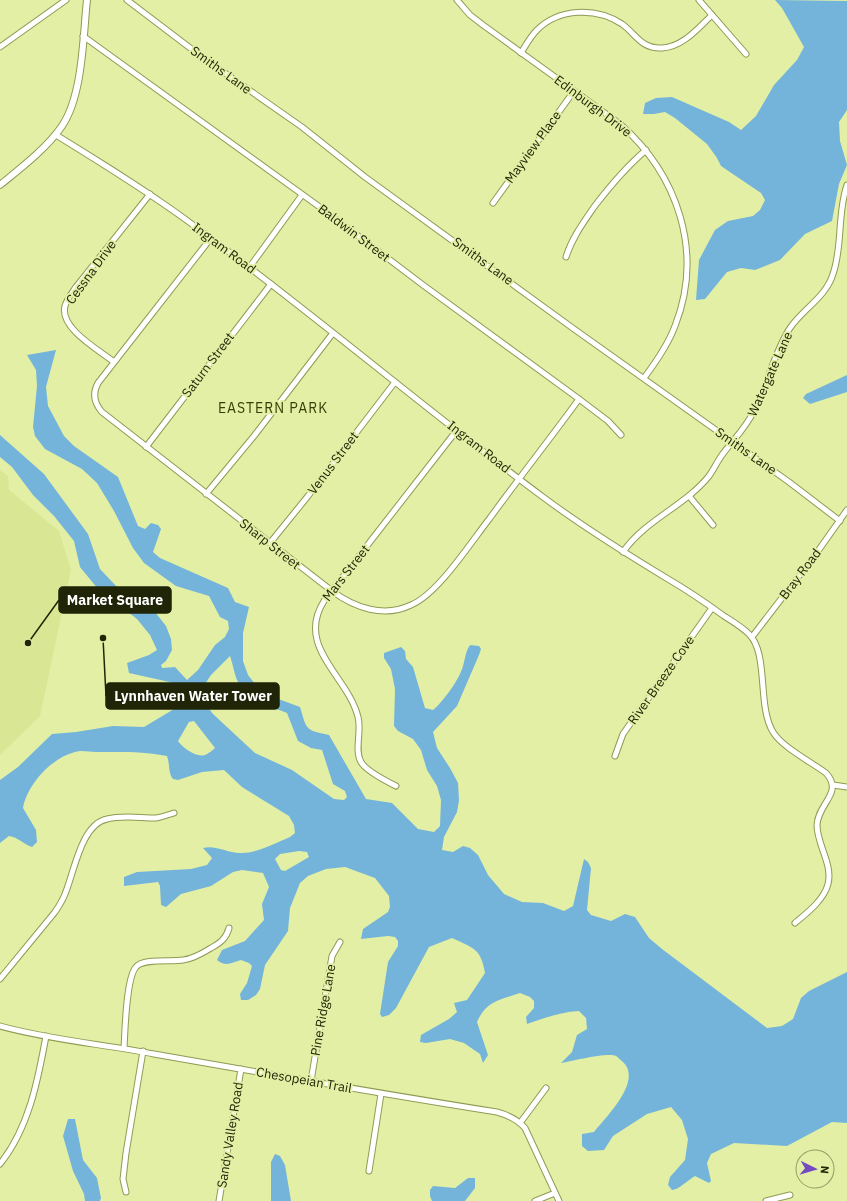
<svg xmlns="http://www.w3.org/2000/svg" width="847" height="1201" viewBox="0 0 847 1201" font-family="'IBM Plex Sans',sans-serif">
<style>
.built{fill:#d9e795}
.water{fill:#74b4db;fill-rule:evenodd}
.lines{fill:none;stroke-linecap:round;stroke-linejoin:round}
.minor-casing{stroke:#909a54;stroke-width:7}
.tertiary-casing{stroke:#909a54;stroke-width:8}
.minor{stroke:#fff;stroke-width:5}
.tertiary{stroke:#fff;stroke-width:6}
.labels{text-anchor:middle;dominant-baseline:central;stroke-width:4;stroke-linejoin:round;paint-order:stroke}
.street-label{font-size:13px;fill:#212507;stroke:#e3efa5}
.neighbourhood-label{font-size:14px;letter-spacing:1px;fill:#383f04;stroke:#e3efa5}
.leader{fill:none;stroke:#212507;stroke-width:1.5}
.callout-dot{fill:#212507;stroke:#e3efa5;stroke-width:1.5}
.callout{fill:#212507;stroke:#212507;stroke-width:1.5}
.callout-label{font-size:14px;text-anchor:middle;font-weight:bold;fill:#fff}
</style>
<rect width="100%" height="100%" fill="#e3efa5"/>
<path class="built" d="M0 470 8 476 9 490 59 531 71 570 40 716 0 755Z"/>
<g class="water">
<path d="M775 0 847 1V110L839 122 840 141 847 165 839 184 832 221 805 234 780 260 755 270 741 268 727 272 705 299 696 300 699 260 715 230 728 221 753 216 760 210 765 200 761 193 721 166 717 158 707 144 675 118 665 112 654 114H643L645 103 656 98 672 97 729 122 741 130 756 116 774 85 797 60 804 47 782 8Z"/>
<path d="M56 350 46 387 48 406 64 436 74 446 118 477 138 526 145 529 151 523 158 525 161 529 153 552 160 558 228 588 235 602 249 607 243 633V661L248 675 262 693 300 707C307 730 305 730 329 735L366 799 392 803 418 829 434 832 440 826 441 800 437 786 427 770 421 750 413 739 398 731 394 726 395 689 391 669 384 658V653L401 647 405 651 406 659 413 667 425 708 433 710C442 703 458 681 462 669 465 661 465 652 470 645L479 646 481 649 479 655 457 706 433 732 437 748 450 768 458 783 459 800 457 812 444 837 442 850 453 852 463 846 470 848 478 855 488 875 504 894 522 902 543 903 564 911 573 906 584 859 588 862 591 868 587 910 591 915 611 921 625 914 635 917 649 938 662 949 767 1028 782 1026 793 1019 801 998 809 991 847 972V1123L832 1122 787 1146 734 1143 711 1154 707 1163 711 1181 709 1183 695 1176C688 1180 678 1190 672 1190L668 1185 670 1177 685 1160 688 1139 682 1120 671 1107 647 1114 613 1136 604 1150 588 1151 582 1146V1134L594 1132C606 1117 643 1081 623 1062 621 1061 618 1057 616 1056 608 1052 572 1061 561 1063L572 1052 577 1035 587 1029 586 1018 579 1011C560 1012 545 1018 527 1024L526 1017 534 1008V1001L530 997 520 993C500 1000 486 1001 477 1022L488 1055 483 1063 480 1054 464 1043 450 1039 426 1043 420 1042 421 1035 449 1019 457 1012 454 1003 467 1000 485 973C481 948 473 948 452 938L429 947 396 1008 389 1015 382 1017 380 1014 388 962 398 946V941L395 937 388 936 361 939 363 929 388 912 390 907 389 896 375 878 345 867 326 869 308 876 300 883 290 908 288 931 265 965 260 989 256 995 248 1000H241L240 994 247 983 252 966 249 963 241 960C232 963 225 967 217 960L222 950 245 941 264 920 262 904 269 887 263 873 242 870 233 872 211 886 181 894 166 907 161 905 160 886 158 882 124 886V877L137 872 191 869 207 865 212 858 203 848C216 845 227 853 240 853 255 854 276 843 290 837L295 833 294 825 289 816 242 787 224 770 202 772 178 780 173 779C168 773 170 764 167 756 143 751 120 752 96 752 89 752 81 750 75 752 51 758 27 785 23 808L36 830 37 842 32 847C23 844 18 837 9 836L0 843V780L18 767 52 734 76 732 113 726 144 727 184 703 181 692 174 683 129 673 127 663 149 655 157 650 150 635 137 619 98 589 80 567 74 541 54 516 33 495 12 467 0 457V435L44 474 88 534 100 569 118 588 132 594 155 612 166 626 171 639 172 650 166 661 161 665 162 668 175 667 187 680 198 670 215 645 225 637 229 629 228 621 220 617 209 596 176 586 144 563 133 548 114 511 97 483 82 469 45 449 35 436 33 427 37 386 36 370 27 355ZM230 656C233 664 234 673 237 680 247 700 268 706 287 713L298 741 311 748 322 750 333 784 345 791 347 797 344 800 334 799 292 770 255 753 213 714 203 701 199 693 211 675ZM194 721 215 748C213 750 208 754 205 755 196 758 182 747 178 741L189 722ZM299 851 307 852 309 857 285 871 281 870 275 859 280 854Z"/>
<path d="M847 375V392L810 404 803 398 806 394Z"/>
<path d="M68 1119H75L83 1160 97 1178 101 1198 100 1201H85L84 1194 73 1171 63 1136Z"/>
<path d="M275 1154 280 1156 285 1165 291 1201H271V1162Z"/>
<path d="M468 1178H475V1188L465 1201H432L430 1196V1190L433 1186 455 1188Z"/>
</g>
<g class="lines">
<g class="minor-casing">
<g id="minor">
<path d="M127 0 202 57 302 127 365 177 574 329 789 482 840 521"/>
<path d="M457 0 470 15 483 25 620 124C678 175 704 252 675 326 668 345 656 362 644 378"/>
<path d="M699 0 746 54"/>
<path d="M83 36 328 213 423 285 579 399 608 421 621 435"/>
<path d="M0 47 66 0"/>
<path d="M521 53C526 45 530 37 537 30 559 8 596 7 622 24 636 34 641 49 662 48 683 47 698 28 712 15"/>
<path d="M56 135C100 162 144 189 185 219 307 308 422 407 543 497 583 527 625 553 668 579 687 590 706 603 724 616 732 621 742 627 749 634 769 654 757 706 773 732 782 747 811 762 826 773 844 793 818 803 817 825 817 845 833 864 828 884 824 900 807 913 795 923"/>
<path d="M493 203 574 91"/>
<path d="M211 238 98 383C92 394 94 403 102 412L332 591C355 608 384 618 411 605 438 594 471 542 490 518 519 478 550 439 579 399"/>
<path d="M566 257C572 238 583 223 594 207 610 186 626 167 646 150"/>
<path d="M249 268 302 195"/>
<path d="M114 362C99 350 59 328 65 306 67 299 72 293 76 287L150 194"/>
<path d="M146 447 271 284"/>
<path d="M206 494 254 436 333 333"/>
<path d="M689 496 713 525"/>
<path d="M270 543 308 496 395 382"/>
<path d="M623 552C645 520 685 506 709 476 714 469 717 462 722 455 733 440 745 429 754 411 768 385 773 354 790 328 803 309 826 297 833 274 843 245 837 214 847 185"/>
<path d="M752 637 818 551 847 510"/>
<path d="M615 756 623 734 712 608"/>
<path d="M833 785 847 787"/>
<path d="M396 786C386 781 366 771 361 762 354 750 362 731 358 717 348 676 295 647 324 601L457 430"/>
<path d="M0 979 55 912C59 906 63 900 65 894 74 873 81 824 107 819 123 815 139 818 156 818 162 817 168 815 174 813"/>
<path d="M0 1026C50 1040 103 1044 154 1054 268 1074 383 1094 497 1112 508 1115 517 1119 525 1128L559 1201"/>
<path d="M124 1048C125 1032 126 978 136 967 143 958 172 962 183 960 193 959 203 953 211 948 220 943 226 939 229 928"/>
<path d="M311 1081 332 956 340 942"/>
<path d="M520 1123 546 1088"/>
<path d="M0 1164C29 1128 38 1080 46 1036"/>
<path d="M369 1171 381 1094"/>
<path d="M126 1192 123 1179 126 1153 143 1051"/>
<path d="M219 1201 241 1069"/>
<path d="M535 1201 555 1193"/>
<path d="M766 1201 790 1195"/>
</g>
</g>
<g class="tertiary-casing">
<path id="tertiary" d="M0 185C21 168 47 148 62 126 83 95 83 36 87 0"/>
</g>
<use href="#minor" class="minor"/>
<use href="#tertiary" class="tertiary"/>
</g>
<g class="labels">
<g class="street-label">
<text transform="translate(221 70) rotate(36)">Smiths Lane</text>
<text transform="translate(593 106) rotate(37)">Edinburgh Drive</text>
<text transform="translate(533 147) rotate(-54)">Mayview Place</text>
<text transform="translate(354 233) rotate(37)">Baldwin Street</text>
<text transform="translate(224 248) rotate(37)">Ingram Road</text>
<text transform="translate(483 261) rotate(36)">Smiths Lane</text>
<text transform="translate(91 272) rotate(-54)">Cessna Drive</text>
<text transform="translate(208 365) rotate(-53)">Saturn Street</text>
<text transform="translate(770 374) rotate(-66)">Watergate Lane</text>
<text transform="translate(479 447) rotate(38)">Ingram Road</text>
<text transform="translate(746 451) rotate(35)">Smiths Lane</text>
<text transform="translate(333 463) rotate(-53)">Venus Street</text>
<text transform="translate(270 544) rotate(38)">Sharp Street</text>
<text transform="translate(346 573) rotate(-52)">Mars Street</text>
<text transform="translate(800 574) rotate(-53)">Bray Road</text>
<text transform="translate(661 680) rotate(-55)">River Breeze Cove</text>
<text transform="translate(323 1010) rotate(-80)">Pine Ridge Lane</text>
<text transform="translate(304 1080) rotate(10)">Chesopeian Trail</text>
<text transform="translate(230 1135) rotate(-81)">Sandy Valley Road</text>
</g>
<g class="neighbourhood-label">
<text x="273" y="408">EASTERN PARK</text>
</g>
</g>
<path class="leader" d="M28 643L59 600M103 638L106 696"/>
<g class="callout-dot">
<circle cx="28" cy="643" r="4"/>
<circle cx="103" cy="638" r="4"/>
</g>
<g class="callout">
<rect x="59" y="587" width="112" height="26" rx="4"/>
<rect x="106" y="683" width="173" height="26" rx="4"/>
</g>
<g class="callout-label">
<text x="115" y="605">Market Square</text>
<text x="193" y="701">Lynnhaven Water Tower</text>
</g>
<g transform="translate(815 1169) rotate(95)"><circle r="19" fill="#e3efa5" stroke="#959e66"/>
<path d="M0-3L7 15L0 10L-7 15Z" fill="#7549c2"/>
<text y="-6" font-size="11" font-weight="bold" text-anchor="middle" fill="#212507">N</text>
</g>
</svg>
